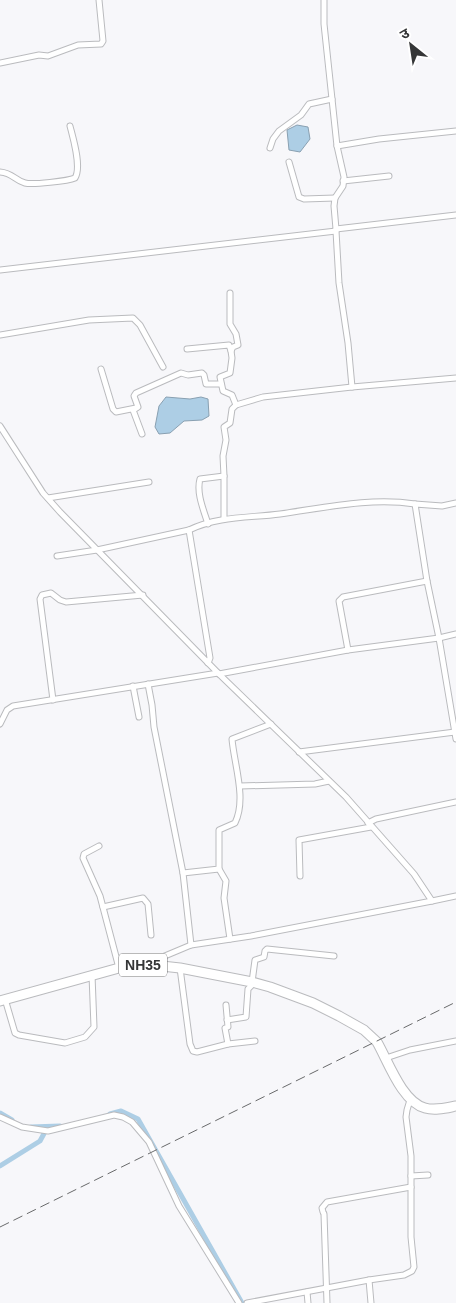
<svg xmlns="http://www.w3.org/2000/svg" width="456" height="1303" viewBox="0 0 456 1303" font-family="Arial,'Noto Sans Devanagari',sans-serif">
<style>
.water{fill:#adcee5;stroke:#89a0b1}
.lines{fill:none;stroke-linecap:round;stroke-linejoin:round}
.canal{stroke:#adcee5;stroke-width:5}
.street-casing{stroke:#babbbe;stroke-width:7}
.highway-casing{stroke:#babbbe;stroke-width:11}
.street{stroke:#fff;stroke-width:5}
.highway{stroke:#fff;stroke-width:9}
.rail{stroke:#696a6b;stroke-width:1;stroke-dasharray:10 5;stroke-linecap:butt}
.labels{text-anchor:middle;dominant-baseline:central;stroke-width:4.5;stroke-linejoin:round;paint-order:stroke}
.shield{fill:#fff;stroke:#727273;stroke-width:1}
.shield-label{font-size:14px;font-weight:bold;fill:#353637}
</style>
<rect width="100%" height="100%" fill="#f7f7fa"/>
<g class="water">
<path d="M297 125 308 127 310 139 300 152 289 150 287 130Z"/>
<path d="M166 397 190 399 201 397 208 399 209 416 202 420 184 421 170 433 159 434 155 427 159 406Z"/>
</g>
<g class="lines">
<g class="canal">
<path d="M0 1113 12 1120"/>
<path d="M110 1114 121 1111 138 1119 242 1303"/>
<path d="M31 1127 60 1126"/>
<path d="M0 1166 40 1141 47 1128"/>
</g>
<g class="street-casing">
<g id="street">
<path d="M324 0V24L337 146 344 177 343 186 335 198 334 206 336 229"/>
<path d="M0 63 39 55 48 56 78 45 101 44 103 41 99 0"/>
<path d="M337 146 379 139 456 131"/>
<path d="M270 148 273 139 279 131 301 115 309 104 332 99"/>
<path d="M289 162 299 197 304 199 335 198"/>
<path d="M0 172C13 173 14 180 25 183 32 185 68 181 75 178 82 167 73 138 70 126"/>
<path d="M343 181 389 176"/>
<path d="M336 231 339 283 348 343 352 387"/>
<path d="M0 270 336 231V229L456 215"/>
<path d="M230 293V324L236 334 238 345 233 347 231 351 232 358 230 373 220 377 223 391 232 395 236 405"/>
<path d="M0 335 89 320 133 318 140 325 163 367"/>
<path d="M187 349 229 345 231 351"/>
<path d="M101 369 113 409 116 412 136 408"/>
<path d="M0 426 43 493 60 512 219 674 346 797 414 874 432 901 251 936 191 945 160 958 153 965"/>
<path d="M142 434 133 410 138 407 134 396 136 393 181 373 188 375 202 373 204 375 206 384H221"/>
<path d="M48 498 149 482"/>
<path d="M456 503 442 506 415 504 427 581 439 638 456 739"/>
<path d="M224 519V476L223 456 226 440 224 427 230 423 232 409 236 405 263 397 352 387 456 378"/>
<path d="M208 524C204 511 196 493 200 479L224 476"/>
<path d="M189 530 210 658 208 663"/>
<path d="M57 556 97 550 189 530C218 516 249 518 280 514 324 508 370 497 415 504"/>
<path d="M348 650 339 601 343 597 427 581"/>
<path d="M219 674 348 650 439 638 456 634"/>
<path d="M148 684 152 705 154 727 183 873 191 945"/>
<path d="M133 686 139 717"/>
<path d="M53 700 40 599 42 595 51 593 60 600 66 602 143 595"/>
<path d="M0 724 7 710 13 706 218 673"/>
<path d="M299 752 455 732"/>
<path d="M240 786 315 784 329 781"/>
<path d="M368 823 376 819 456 802"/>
<path d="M99 846 84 854 83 858 100 896 119 968"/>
<path d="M219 869 226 881 224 898 230 939"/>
<path d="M183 873 219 869V830L235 823C247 799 234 764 232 739L271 724"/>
<path d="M300 876 299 840 371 827"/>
<path d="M432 901 456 896"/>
<path d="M103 907 143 898 148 904 151 935"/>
<path d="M180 968 190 1044 193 1051 197 1052 228 1044 255 1041"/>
<path d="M252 982 255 960 264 957 265 951 267 949 334 956"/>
<path d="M5 999 15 1033 19 1035 65 1043 85 1037 94 1027 92 975"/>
<path d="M226 1005 228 1027 225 1028 228 1044"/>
<path d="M227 1020 246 1017 248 989 254 983"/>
<path d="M386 1058 410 1050 456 1041"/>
<path d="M0 1117 22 1127 48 1131 114 1115 123 1117 132 1122 149 1142 179 1206 239 1303"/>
<path d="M411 1176 428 1175"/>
<path d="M323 1212 322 1208 327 1202 411 1187"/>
<path d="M324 1214 327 1303"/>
<path d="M369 1280 371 1303"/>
<path d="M307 1292 308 1303"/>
<path d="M247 1303 369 1280 404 1275 412 1271 414 1267 411 1237V1156L406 1117 407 1110 410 1100"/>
</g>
</g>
<g class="highway-casing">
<path id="highway" d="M0 1001 119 968 153 965 180 968 252 982 270 987 313 1003 339 1016 364 1030 377 1042C388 1061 402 1102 425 1108 435 1111 446 1108 456 1106"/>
</g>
<use href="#street" class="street"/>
<use href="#highway" class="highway"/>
<path class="rail" d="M0 1227 456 1002"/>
</g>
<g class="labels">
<rect class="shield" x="119" y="953.5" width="48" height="23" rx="4"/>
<g class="shield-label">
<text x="143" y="965">NH35</text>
</g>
</g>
<g transform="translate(411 45) rotate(330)" stroke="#ffffff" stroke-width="4" paint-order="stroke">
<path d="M0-4L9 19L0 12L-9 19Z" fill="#353637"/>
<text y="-8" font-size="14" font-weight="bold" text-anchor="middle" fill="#353637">उ</text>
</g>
</svg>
